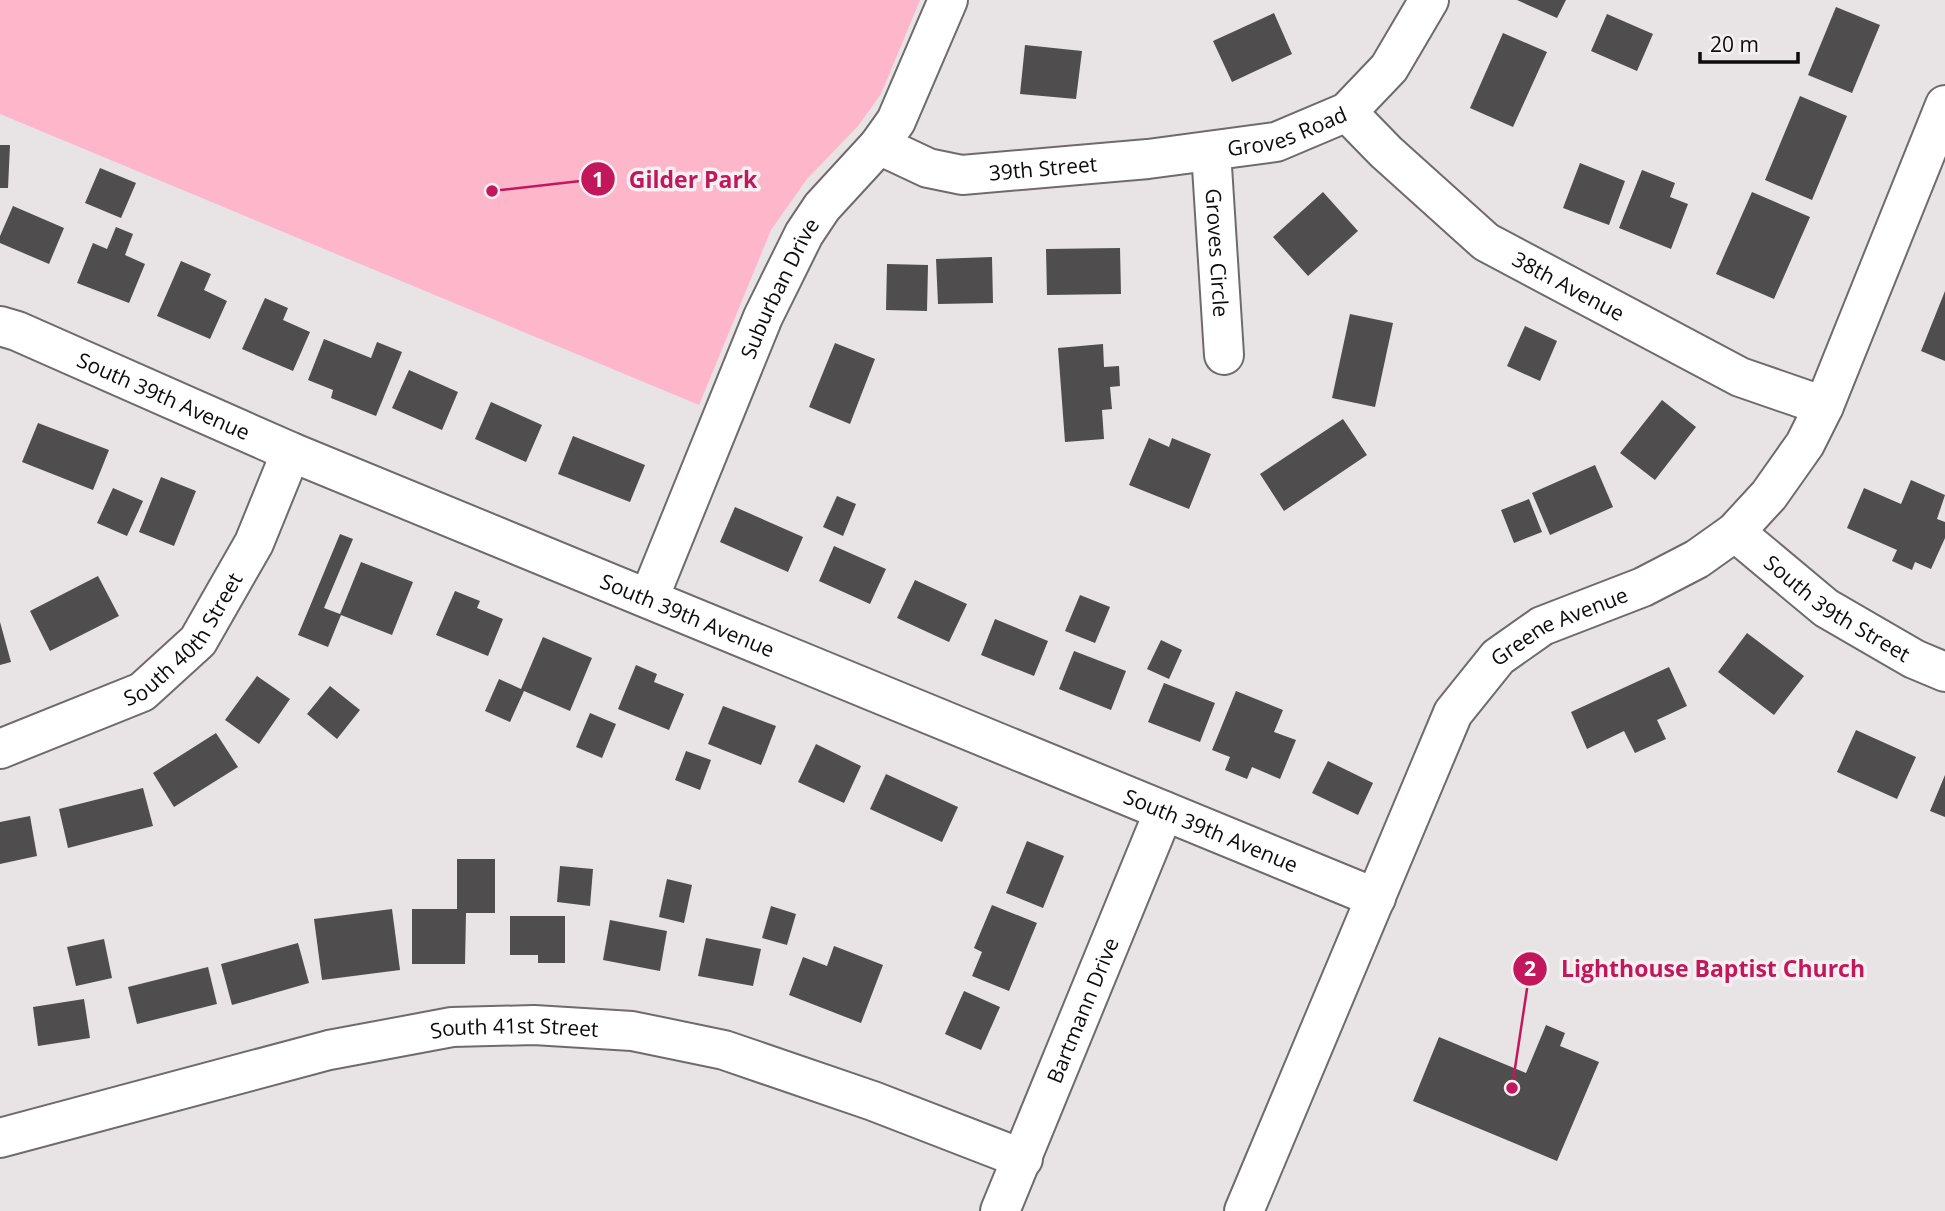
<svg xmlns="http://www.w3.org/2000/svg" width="1945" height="1211" viewBox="0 0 1945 1211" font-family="'Open Sans',sans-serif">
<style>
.green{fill:#feb6cb}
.building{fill:#504d4e}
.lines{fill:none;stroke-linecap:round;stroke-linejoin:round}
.minor-casing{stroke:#6f6b6c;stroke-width:42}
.minor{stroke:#fff;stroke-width:38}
.labels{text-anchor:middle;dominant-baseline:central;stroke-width:7;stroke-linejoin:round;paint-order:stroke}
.street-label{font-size:21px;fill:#0d0b0c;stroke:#f5f1f2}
.leader{fill:none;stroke:#c2185b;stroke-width:2.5}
.callout-dot{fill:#c2185b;stroke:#f5f1f2;stroke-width:2.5}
.mark-label{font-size:21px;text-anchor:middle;font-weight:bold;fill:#fff}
.callout-label{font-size:23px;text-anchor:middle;font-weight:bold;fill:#c2185b;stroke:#f5f1f2;stroke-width:7;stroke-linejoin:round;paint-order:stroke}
</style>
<rect width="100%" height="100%" fill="#e8e3e4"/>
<path class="green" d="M0 0H920L881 94 858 126 807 179 771 230 699 405 0 114Z"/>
<g class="building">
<path d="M1517 0H1566L1557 18Z"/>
<path d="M1836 7 1880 25 1852 93 1808 75Z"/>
<path d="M1274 13 1292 54 1232 82 1213 41Z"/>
<path d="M1607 14 1653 34 1637 71 1591 51Z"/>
<path d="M1503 33 1547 52 1513 127 1470 108Z"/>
<path d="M1025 45 1082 51 1076 99 1020 94Z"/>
<path d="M1800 96 1847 116 1812 200 1765 180Z"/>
<path d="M0 145H10L8 188H0Z"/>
<path d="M1580 163 1625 181 1609 225 1563 208Z"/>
<path d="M100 168 136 183 121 218 85 203Z"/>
<path d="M1642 170 1675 183 1670 197 1688 204 1671 249 1619 228Z"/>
<path d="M1323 192 1358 231 1308 276 1273 237Z"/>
<path d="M1752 192 1810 217 1774 299 1716 274Z"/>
<path d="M13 206 64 228 49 264 0 243V236Z"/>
<path d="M116 227 133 234 125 255 145 264 129 303 77 283 93 243 107 249Z"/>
<path d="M1120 248 1121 294 1047 295 1046 249Z"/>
<path d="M992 257 993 303 938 304 936 259Z"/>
<path d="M181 261 211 274 204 290 227 301 210 339 157 316Z"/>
<path d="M887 264 928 265 927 311 886 310Z"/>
<path d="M1945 291V361L1921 351Z"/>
<path d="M265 298 288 308 283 320 310 332 293 371 242 349Z"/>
<path d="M1350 314 1393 323 1375 407 1332 398Z"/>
<path d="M1525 326 1557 341 1540 381 1507 366Z"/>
<path d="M324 339 371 358 377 342 402 352 376 416 331 398 333 390 308 380Z"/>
<path d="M835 343 875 359 850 424 809 407Z"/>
<path d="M1103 344 1104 367 1119 366 1120 386 1110 387 1112 409 1102 410 1104 439 1065 442 1058 348Z"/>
<path d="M409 370 458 392 442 430 392 408Z"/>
<path d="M1662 400 1696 427 1655 480 1620 453Z"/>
<path d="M491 402 542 425 526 462 475 439Z"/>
<path d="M1343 419 1367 455 1284 511 1260 474Z"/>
<path d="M38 423 109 450 93 490 22 462Z"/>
<path d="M573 436 645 465 630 502 558 474Z"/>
<path d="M1149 438 1169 447 1172 438 1211 454 1189 509 1129 485Z"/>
<path d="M1595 465 1613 507 1550 535 1532 493Z"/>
<path d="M161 477 196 491 174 546 139 532Z"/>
<path d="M1911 480 1945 495 1937 519 1945 522V538L1931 569 1915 562 1912 570 1892 561 1897 550 1847 528 1864 488 1901 504Z"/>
<path d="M113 488 143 501 127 536 97 523Z"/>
<path d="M837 496 856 504 843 536 823 527Z"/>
<path d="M1529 499 1542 532 1514 543 1501 510Z"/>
<path d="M735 507 803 537 788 572 720 542Z"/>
<path d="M340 534 353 539 324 608 340 614 361 562 413 582 392 635 341 615 328 647 298 635Z"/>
<path d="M834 546 886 569 870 604 819 581Z"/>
<path d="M98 576 119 616 50 651 30 611Z"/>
<path d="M915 580 967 604 949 642 897 618Z"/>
<path d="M455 591 480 601 477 608 503 619 488 656 436 635Z"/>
<path d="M1080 595 1110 607 1095 643 1065 631Z"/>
<path d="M995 619 1048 641 1034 676 981 655Z"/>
<path d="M0 622 11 662 0 665Z"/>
<path d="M1747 633 1804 676 1774 715 1718 672Z"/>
<path d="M543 637 592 658 570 711 524 691 510 722 485 711 499 679 521 689Z"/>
<path d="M1161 640 1182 650 1169 679 1147 669Z"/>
<path d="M1074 651 1126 671 1111 710 1059 689Z"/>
<path d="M636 665 657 674 654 682 684 694 669 730 618 709Z"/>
<path d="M1669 667 1687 706 1657 720 1666 739 1635 753 1624 731 1587 749 1571 712Z"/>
<path d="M257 676 290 699 259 744 225 720Z"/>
<path d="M1164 683 1215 703 1200 742 1148 722Z"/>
<path d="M330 686 360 710 337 739 307 714Z"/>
<path d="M1236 691 1283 710 1274 732 1296 740 1280 779 1252 767 1247 779 1225 770 1230 757 1212 750Z"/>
<path d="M723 706 776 726 761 765 708 744Z"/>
<path d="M590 713 616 724 602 758 576 747Z"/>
<path d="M1856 730 1916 757 1897 799 1837 772Z"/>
<path d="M216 733 238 767 174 807 153 773Z"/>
<path d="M816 744 861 766 844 803 798 782Z"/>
<path d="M686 751 711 760 700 790 675 780Z"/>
<path d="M1328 761 1373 783 1358 815 1312 793Z"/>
<path d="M886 774 958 807 942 842 870 809Z"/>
<path d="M1945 775V817L1930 811Z"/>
<path d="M143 788 153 826 68 848 59 809Z"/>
<path d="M30 816 37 856 0 864V822Z"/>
<path d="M1027 841 1064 856 1043 908 1006 893Z"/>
<path d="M457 859H495V913H466L465 964H412V909H457Z"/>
<path d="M560 866 593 869 590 906 557 902Z"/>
<path d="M667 879 692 885 684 923 659 917Z"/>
<path d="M992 905 1037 923 1009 991 972 976 982 952 974 948Z"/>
<path d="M771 906 796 914 787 945 762 938Z"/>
<path d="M392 909 400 970 322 980 314 919Z"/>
<path d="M510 916H565V963H538V955H510Z"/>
<path d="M610 920 667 931 660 971 603 960Z"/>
<path d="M706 938 761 949 753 986 698 976Z"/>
<path d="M104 939 112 978 76 986 67 947Z"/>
<path d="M298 943 309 983 232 1005 221 964Z"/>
<path d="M834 946 883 965 861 1023 789 995 803 957 827 966Z"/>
<path d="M208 967 217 1004 137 1024 128 987Z"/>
<path d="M964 991 1000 1007 981 1050 945 1034Z"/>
<path d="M84 999 90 1038 38 1046 33 1007Z"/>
<path d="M1546 1025 1565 1033 1560 1046 1599 1062 1557 1161 1413 1101 1439 1037 1526 1073Z"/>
</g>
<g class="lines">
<g class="minor-casing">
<g id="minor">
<path id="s1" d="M1347 112 1386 152 1486 242 1740 377 1824 406"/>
<path id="s2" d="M879 145 928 168 962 175 1148 159 1276 142 1347 112 1389 68 1429 0"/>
<path id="s3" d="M1211 151 1224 355"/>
<path id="s4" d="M0 326 17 331 291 452 1376 898"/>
<path id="s5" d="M1735 532 1826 608 1914 659 1945 672"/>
<path id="s6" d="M649 598 763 317 804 234 822 207 879 145 896 121 948 0"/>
<path id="s7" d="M0 749 142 692 198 641 254 543 291 452"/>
<path id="s8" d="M0 1138 329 1050 452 1027 534 1025 632 1031 724 1050 873 1101 1023 1159"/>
<path id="s9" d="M1000 1211 1164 811"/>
<path id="s10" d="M1244 1211 1453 713 1498 657 1542 626 1643 587 1697 559 1735 532 1769 495 1805 444 1824 406 1945 105"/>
</g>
</g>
<use href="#minor" class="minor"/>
</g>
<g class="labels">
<g class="street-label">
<text stroke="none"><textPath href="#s2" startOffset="418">Groves Road</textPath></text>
<text stroke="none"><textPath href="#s2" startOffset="170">39th Street</textPath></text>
<text stroke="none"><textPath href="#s3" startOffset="102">Groves Circle</textPath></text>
<text stroke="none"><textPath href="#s1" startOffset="284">38th Avenue</textPath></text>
<text stroke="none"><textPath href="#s6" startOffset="336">Suburban Drive</textPath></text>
<text stroke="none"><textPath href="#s4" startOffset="178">South 39th Avenue</textPath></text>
<text stroke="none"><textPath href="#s5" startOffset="128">South 39th Street</textPath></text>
<text stroke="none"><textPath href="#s4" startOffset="746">South 39th Avenue</textPath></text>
<text stroke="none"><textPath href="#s10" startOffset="681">Greene Avenue</textPath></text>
<text stroke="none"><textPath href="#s7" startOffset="220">South 40th Street</textPath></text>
<text stroke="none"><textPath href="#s4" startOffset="1312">South 39th Avenue</textPath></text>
<text stroke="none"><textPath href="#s9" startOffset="217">Bartmann Drive</textPath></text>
<text stroke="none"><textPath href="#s8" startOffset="528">South 41st Street</textPath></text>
</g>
</g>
<path class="leader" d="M492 191L598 179M1512 1088L1530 969"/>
<g class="callout-dot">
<circle cx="492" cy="191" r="7"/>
<circle cx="1512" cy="1088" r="7"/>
<circle cx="598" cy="179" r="18"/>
<circle cx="1530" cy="969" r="18"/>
</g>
<g class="mark-label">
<text x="598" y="187">1</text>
<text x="1530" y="976">2</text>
</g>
<g class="callout-label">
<text x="693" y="188">Gilder Park</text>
<text x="1713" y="977">Lighthouse Baptist Church</text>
</g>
<path d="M1700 52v10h98v-10" fill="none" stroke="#0d0b0c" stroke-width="3.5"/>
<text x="1710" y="52" font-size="21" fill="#0d0b0c" stroke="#f5f1f2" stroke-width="5" paint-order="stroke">20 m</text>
</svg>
